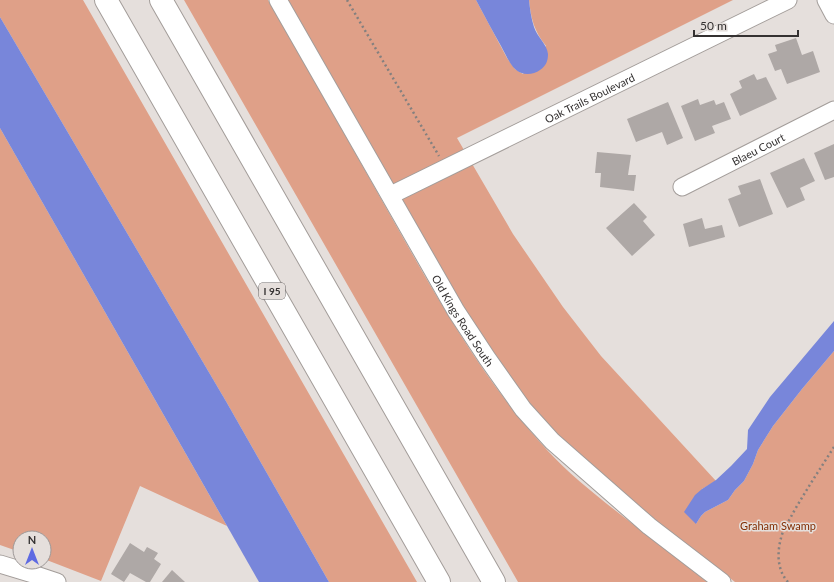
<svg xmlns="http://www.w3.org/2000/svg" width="834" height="582" viewBox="0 0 834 582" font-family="Lato,sans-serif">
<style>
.green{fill:#dfa088}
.water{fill:#7886da}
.building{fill:#aea8a6}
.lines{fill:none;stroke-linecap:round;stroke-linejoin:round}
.minor-casing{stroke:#a39d9a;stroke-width:19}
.highway-casing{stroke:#a39d9a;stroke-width:24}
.path{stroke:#84807f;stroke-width:2.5;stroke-dasharray:2 3;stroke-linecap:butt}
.minor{stroke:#fff;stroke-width:17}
.highway{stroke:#fff;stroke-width:22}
.labels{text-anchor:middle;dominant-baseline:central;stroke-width:3;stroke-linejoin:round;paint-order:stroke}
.shield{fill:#e5dfdc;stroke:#696564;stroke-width:1}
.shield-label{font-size:10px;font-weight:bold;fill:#343131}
.street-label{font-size:11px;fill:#343131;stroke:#e5dfdc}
.park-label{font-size:11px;fill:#822d03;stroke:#e5dfdc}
</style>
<rect width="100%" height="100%" fill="#e5dfdc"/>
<g class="green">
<path d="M0 0H83L417 582H329L227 403 0 17Z"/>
<path d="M184 0H268C309 71 349 142 389 213 436 296 482 379 547 450 570 475 598 497 625 518 653 539 680 561 707 582H518Z"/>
<path d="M286 0H476L507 58 515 69 523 74 546 46C534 31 531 19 529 0H733L457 138 513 234 563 307 601 356 716 481 702 489 696 524 701 516 705 512 728 500 735 490 744 481 753 464 758 450 773 426 802 389 834 351V582H735L669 531 597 472 565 442 538 414 506 373 463 308Z"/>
<path d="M0 128 227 526 140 486 101 581 44 559V538H20V552L0 545Z"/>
</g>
<g class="water">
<path d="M476 0H529C530 9 531 18 534 27 537 37 547 44 548 54 548 61 546 66 540 70 533 75 522 76 515 69 509 63 505 53 501 46 492 30 484 15 476 0Z"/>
<path d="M0 17 227 403 329 582H259L0 128Z"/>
<path d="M834 321V351L802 389 773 426 758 450 753 464 744 481 735 490 728 500 705 512 701 516 696 524 684 512 695 495 702 489 716 480 731 466 747 449 748 430 770 397Z"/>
</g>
<g class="building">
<path d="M796 38 802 55 813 51 820 72 787 84 781 69 775 71 768 54 777 51 775 45Z"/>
<path d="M754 74 757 80 766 77 777 99 740 116 730 94 742 88 739 81Z"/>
<path d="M698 99 700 105 714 100 716 105 724 102 731 119 712 126 715 133 695 141 681 106Z"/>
<path d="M668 102 683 138 667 145 662 132 636 142 627 119Z"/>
<path d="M834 144V177L825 180 814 153Z"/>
<path d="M597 152 631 155 628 175H636L634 191 600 187 601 173H595Z"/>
<path d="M804 158 815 181 800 188 805 200 787 208 770 173Z"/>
<path d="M760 179 773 214 739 227 728 199 741 194 738 186Z"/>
<path d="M634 203 647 217 643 221 655 235 632 256 606 228Z"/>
<path d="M702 218 705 229 722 225 725 237 689 247 683 224Z"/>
<path d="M130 543 144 552 147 547 158 553 154 559 161 564 150 582H146L130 573 124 582 111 574Z"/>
<path d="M172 570 185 582H162Z"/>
</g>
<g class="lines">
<g class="minor-casing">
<g id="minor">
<path id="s1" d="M278 0 456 311 487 358 523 409 552 441 649 526 722 582"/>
<path d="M826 0 834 15"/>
<path id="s2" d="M682 187 834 110"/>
<path id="s3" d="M391 195 788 0"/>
<path d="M0 564 36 575 57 582"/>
</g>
</g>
<g class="highway-casing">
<g id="highway">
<path d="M106 0 439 582"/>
<path d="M161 0 494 582"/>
</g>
</g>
<g class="path">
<path d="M347 0 439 156"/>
<path d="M788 582C777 570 777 553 781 538 783 529 789 521 793 513 806 490 820 469 834 447"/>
</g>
<use href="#minor" class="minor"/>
<use href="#highway" class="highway"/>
</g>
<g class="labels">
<rect class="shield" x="259" y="283" width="26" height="16" rx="3"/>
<g class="shield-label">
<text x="272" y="291">I 95</text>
</g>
<g class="street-label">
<text stroke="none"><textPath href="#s3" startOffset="221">Oak Trails Boulevard</textPath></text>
<text stroke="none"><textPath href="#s2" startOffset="85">Blaeu Court</textPath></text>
<text stroke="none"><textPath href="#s1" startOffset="370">Old Kings Road South</textPath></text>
</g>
<g class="park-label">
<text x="778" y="525">Graham Swamp</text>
</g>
</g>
<g transform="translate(32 550)"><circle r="19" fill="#e5dfdc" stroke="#9e9998"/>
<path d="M0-3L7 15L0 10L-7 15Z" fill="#5e6ae2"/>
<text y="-6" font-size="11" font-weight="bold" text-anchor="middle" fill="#343131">N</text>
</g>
<path d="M694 30v6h104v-6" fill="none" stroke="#343131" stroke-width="2"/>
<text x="700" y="30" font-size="12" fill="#343131" stroke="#e5dfdc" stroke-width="3" paint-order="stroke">50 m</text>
</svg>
